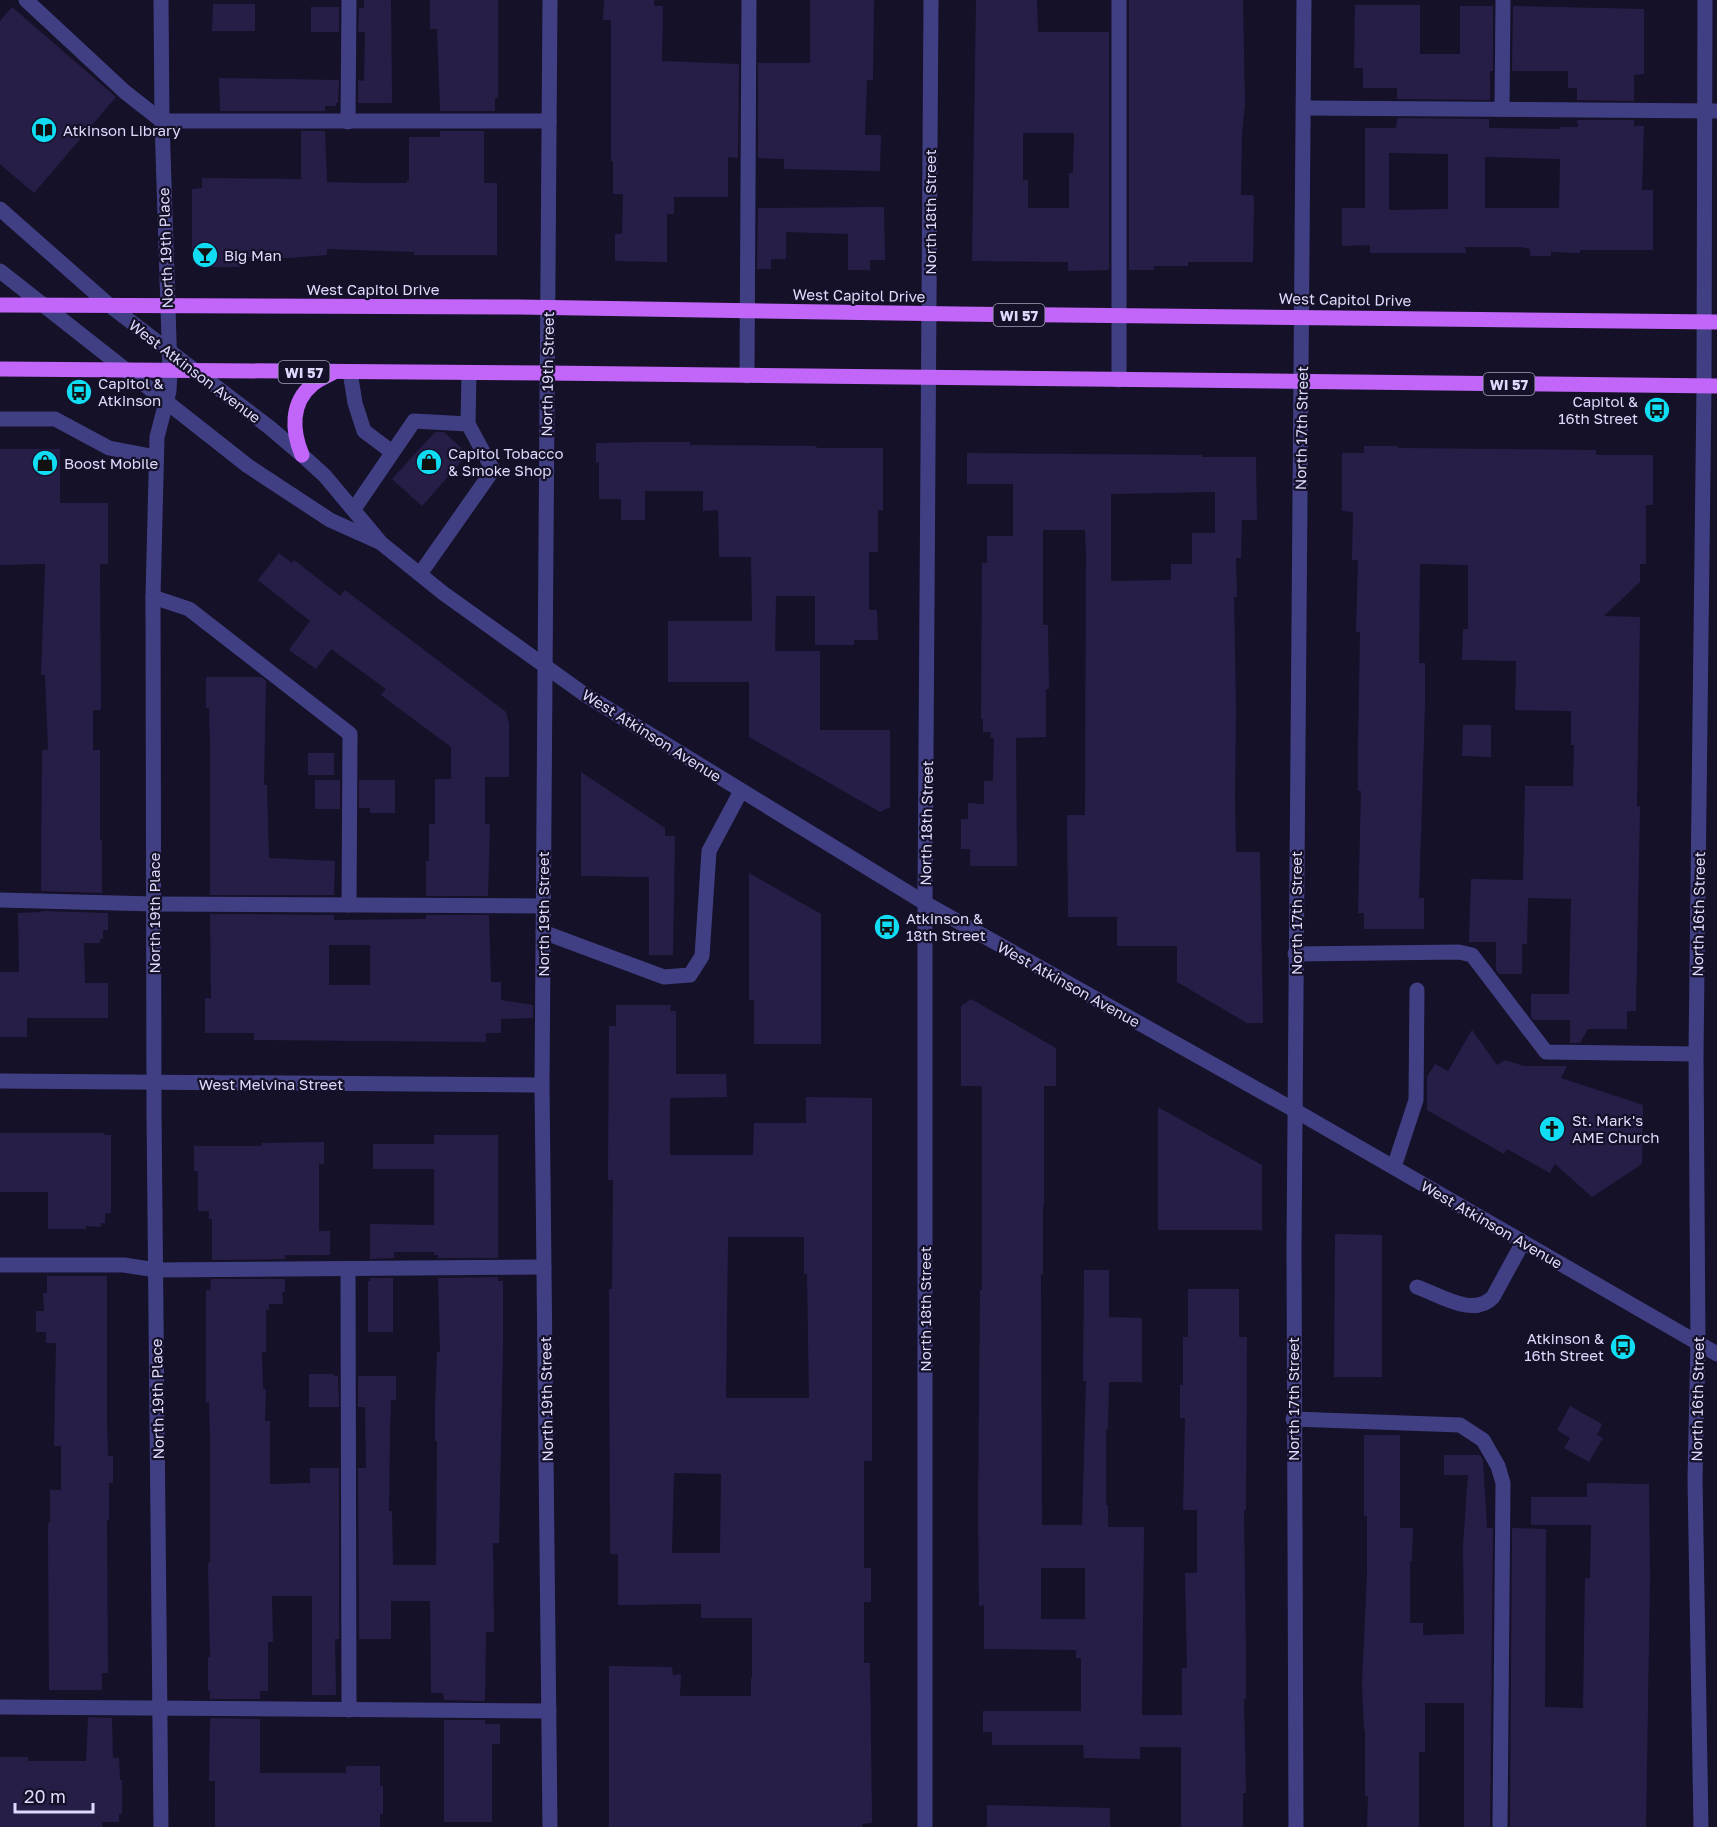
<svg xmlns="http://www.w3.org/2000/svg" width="1717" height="1827" viewBox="0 0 1717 1827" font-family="'Golos Text',sans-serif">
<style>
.building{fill:#271e48;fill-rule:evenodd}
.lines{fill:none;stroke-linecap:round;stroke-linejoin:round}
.minor{stroke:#413f84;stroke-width:15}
.major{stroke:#c166f8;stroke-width:15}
.labels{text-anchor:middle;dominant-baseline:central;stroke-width:4.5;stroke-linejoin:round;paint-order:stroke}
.shield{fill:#151128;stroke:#a29ebd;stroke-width:1.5}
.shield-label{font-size:14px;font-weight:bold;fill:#dedafd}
.poi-label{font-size:15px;fill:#dedafd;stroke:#151128;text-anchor:start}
.street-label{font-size:15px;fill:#dedafd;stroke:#151128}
</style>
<rect width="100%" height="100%" fill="#151128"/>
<g class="building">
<path d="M364 0H391L392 103H358V80L364 81 365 32H358L359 8H364Z"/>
<path d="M430 0H498V98H495V111H440L437 29H430Z"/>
<path d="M604 0H654V6H663L662 61 739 64 738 158 728 157V197H674V214H667V262L615 261V234H622L623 194H613V161H611V20H603Z"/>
<path d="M810 0H874L873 80H867L865 135H881L880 171 784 169V159L758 158V63H810Z"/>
<path d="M976 0H1037L1038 32H1109V270L1068 271V262L972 261ZM1023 133H1074L1073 173H1069V208H1028V180H1023Z"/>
<path d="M1129 0H1243L1245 105 1242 133 1241 195H1253L1254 198 1253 262H1188V266H1154V270H1129Z"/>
<path d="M213 4H255V31H212Z"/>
<path d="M1355 5H1420V54H1460V6H1493V71H1490V100L1397 99V88H1363V68H1354Z"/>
<path d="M1513 6 1644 9V74L1634 75V101L1577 100V88H1568V71H1512Z"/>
<path d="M12 7 116 97 34 193 0 164V21Z"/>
<rect x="311" y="7" width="28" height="25"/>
<path d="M219 78 339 80 338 103H336V106H325V111H220Z"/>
<path d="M1397 118 1489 119V128L1560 129V127H1578L1577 120H1634V126H1644L1642 190H1653V250H1580V253L1551 252V256H1530V249L1521 247H1465L1466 253H1370V245L1342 246V208H1365V128H1396ZM1389 153 1448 154V209L1389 210ZM1485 157 1560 159 1559 208H1485Z"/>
<path d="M301 131H325L327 182 365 183H407V180H409V137H440V131H484V183H497V255H414V252L327 249V255L289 258 239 257 240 267H197L192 260V189L202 188V178L301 179Z"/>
<path d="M884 207 885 260H870V270H848V234L786 232V259H771V269H757L758 208Z"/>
<path d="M435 432H444L468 454 422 506 392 479Z"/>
<path d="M650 442H690V445L816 446 817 448H883V510H878V552H869V610H877L878 640H854V645H815V596H776L775 651H820V730H890V807L880 812 749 737V682H668V621H752L751 557H719L718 510 703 511V491H645V520H621V499H599V462L596 463V443Z"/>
<path d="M1364 446H1398V448L1596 450V455H1653V505H1646V564H1640V582L1604 616 1640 617 1637 806H1640L1636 1011H1627V1029H1588L1580 1043H1570V1020H1533L1531 1016V994H1569L1571 899 1528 898 1527 944H1522V974H1499L1496 970V942H1469L1471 879 1523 880 1525 786H1573L1574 745H1571V711L1515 710 1516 661 1462 660 1463 629H1468V565L1420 564 1419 663H1425V706L1419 898H1424V929H1364V913H1358L1361 791H1358V743L1360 632H1356L1358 560H1352L1353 512 1342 511V453H1364Z"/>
<path d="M0 449H60V503H108V564H100L101 710H93V750H100V840H102V893L41 891 42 750H48L45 675H41L45 564 0 565Z"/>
<path d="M967 453 1202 455V457H1256L1257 520H1242L1241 558H1236L1237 597H1234L1236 707 1235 800 1236 852H1260L1263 1023H1247L1177 982V946H1117V917H1068L1067 815H1085L1086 555 1085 530H1043V625H1048L1049 689H1046V737L1016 738 1017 866H970V849H961V819H968V803L984 804V781H993L994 738H990L991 732H983V719H981L982 563H987V536H1013V484H967ZM1215 492V533H1192V564H1171V580L1111 581V494Z"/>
<path d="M279 553 292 563 294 560 340 596 345 590 506 712 509 723V777H485V824H490L488 896H426V861H429V824H435V779H451V747L381 695 386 689 331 649 316 669 289 650 310 621 258 580Z"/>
<path d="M206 677H261L266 681 264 785H267L269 858 335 861 334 895H210V747L209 708H206Z"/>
<path d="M1463 725H1491V757L1462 756Z"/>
<rect x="308" y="753" width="26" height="22"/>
<path d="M581 772 665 828V836H675L673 955H649V877L581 876Z"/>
<rect x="315" y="780" width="25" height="29"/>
<path d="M359 780H395V813H370V808H359Z"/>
<path d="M749 873 821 914V1044H754V1000H749Z"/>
<path d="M41 911 108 913V930H103V939H100V943H84L85 983H108V1018H27V1037H0V972H19L18 913 41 912Z"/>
<path d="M210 914 334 915V920L426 919V915H489L491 982H501V1000L533 1005V1018L501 1019V1033H486V1042L254 1040V1033H205V998H211ZM329 945H370V985H329Z"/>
<path d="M971 999 1056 1048V1086H1044V1206H1043V1274H1041L1042 1525H1082L1086 1381H1083L1084 1270H1109V1317L1142 1318V1382H1109L1108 1429H1106V1505H1108V1527H1144L1142 1715H1182V1668H1187L1185 1573H1197V1510H1183L1185 1418H1180V1385H1183V1337H1188V1289H1239V1337H1247L1246 1510H1244L1246 1656V1699H1244L1246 1793H1243V1827H1181V1747H1140V1759L1084 1758 1083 1745H992V1732H983V1711H1081V1658H1076V1650L984 1649V1605L979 1606 978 1509 980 1290H982V1086H961V1006ZM1041 1568H1085V1619H1041Z"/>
<path d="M616 1005H671L670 1011H676V1074H726L727 1097 670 1098V1155H753L754 1123H806V1097L872 1098V1461H864V1568H871V1602H864V1663H870L872 1823 862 1824V1827H609V1666L672 1667 673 1675 681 1674 680 1696H751V1678H752V1618H701V1604L618 1605V1554H610L609 1289H612L613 1180H608L609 1026H616ZM728 1237H804V1274H807L809 1398H726ZM674 1473 721 1474 720 1553H672Z"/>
<path d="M1472 1030 1497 1065 1505 1060 1524 1066H1567L1561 1078 1643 1105 1642 1164 1592 1197 1555 1164 1550 1173 1507 1149 1504 1154 1427 1110V1077L1435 1064 1448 1071Z"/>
<path d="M1158 1107 1262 1165V1230H1158Z"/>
<path d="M0 1133H104V1135H111V1213L105 1214V1223H101V1227L86 1226V1229H48V1192H0Z"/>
<path d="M434 1135H498V1258H438V1255H434V1252H394V1258L370 1259V1224L434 1225V1169H373V1144H434Z"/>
<path d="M324 1142V1164H319V1231H330V1255H285V1259L212 1260V1219H209V1211H198V1171H194V1146H262V1143Z"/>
<path d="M1335 1234 1382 1235V1377H1334Z"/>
<path d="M47 1276H107V1418L108 1456H113V1483H109V1520H107L108 1673H102V1690H49L48 1523H50V1490H61V1446H54L56 1343H46V1332H36V1311H44L43 1293H47Z"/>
<path d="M498 1277V1281H503V1346L499 1543H493L494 1632H486L485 1701 444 1700 443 1693H431L430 1601H391V1639H359L358 1468H366L365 1407H358V1376H396V1400H391L390 1431 389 1511H392L393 1565H436L437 1441H435V1407L437 1352H440L438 1278Z"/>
<path d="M370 1278H393V1332H368V1281H370Z"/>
<path d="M211 1279H285V1292H282L283 1304H269V1310H266V1352H262L263 1389H266L265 1421H270V1484L310 1483V1468H339V1639H335L336 1695H312V1596H272L273 1642H268V1691H260V1699H210V1691H208V1657H210L208 1563H210V1440L209 1402 206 1403V1290H210Z"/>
<path d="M309 1374H334V1376H338L339 1407H309Z"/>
<path d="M1570 1406 1602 1424 1597 1435 1603 1438 1589 1462 1564 1448 1570 1438 1557 1430Z"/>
<path d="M1364 1435H1400V1528H1413L1412 1561H1410V1623H1423V1635L1464 1634 1463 1545 1468 1475H1444V1455H1480L1483 1460 1487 1528H1493L1490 1827H1464V1703H1425V1752H1419V1827H1367L1368 1796H1365V1730H1364L1362 1684 1367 1575V1516H1364Z"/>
<path d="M1587 1483 1649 1484 1650 1578 1646 1827H1510L1512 1528 1546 1529 1545 1707 1583 1708 1585 1578H1590L1591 1525H1531V1497H1587Z"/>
<path d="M88 1717 112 1718 113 1758H119L120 1780H122V1814H119V1822H102V1827H0V1757H28V1761H86Z"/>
<path d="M210 1718 260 1719V1773H346V1766H380V1786H383V1814H380V1827H215V1781H209Z"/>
<path d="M444 1720H485V1724H500V1744H492V1822H444Z"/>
<path d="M987 1805 1110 1808V1827H987Z"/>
</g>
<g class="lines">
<g class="minor">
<path d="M26 0 125 92 162 121H549"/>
<path d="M161 0 162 121 170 371 169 391 157 437 153 597 154 1112 161 1827"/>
<path d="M550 0 542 1085 550 1827"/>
<path d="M1304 108 1717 111"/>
<path d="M1502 109 1503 0"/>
<path d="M348 122 349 0"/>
<path d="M0 209 109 305 269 427 302 455 325 476 381 543 443 593 584 694 925 903 1296 1111 1717 1354"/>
<path d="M0 271 248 466 330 520 379 542"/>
<path d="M350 372 355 403 364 431 392 452"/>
<path d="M747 376 749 0"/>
<path d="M1119 380V0"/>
<path d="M0 419H55L109 448 156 457"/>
<path d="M354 509 414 421 468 424"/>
<path d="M420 574 493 470 468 424 469 373"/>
<path d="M153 597 189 609 350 734 349 905"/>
<path d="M0 900 154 904 543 906"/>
<path d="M543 932 664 977 690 975 702 956 709 851 741 791"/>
<path d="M1295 954 1459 952 1472 955 1546 1052 1696 1054"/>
<path d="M0 1081 542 1085"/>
<path d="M1394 1167 1416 1100 1417 990"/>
<path d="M0 1265H124L156 1270 544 1267"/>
<path d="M348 1269 349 1710"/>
<path d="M1417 1287C1440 1295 1473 1318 1493 1297L1523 1242"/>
<path d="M1293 1419 1460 1425 1483 1440 1498 1466 1503 1483 1500 1827"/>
<path d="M0 1707 549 1711"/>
<path d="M925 1827V903L931 0"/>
<path d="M1296 1827 1294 1246 1304 0"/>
<path d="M1701 1827 1695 1479 1698 1343 1696 1054 1704 386 1705 0"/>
</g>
<g class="major">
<path d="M0 305 518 307 958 314 1717 322"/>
<path d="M0 369 546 373 1717 386"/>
<path d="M302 455C292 431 290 403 313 384 319 379 327 376 334 372"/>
</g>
</g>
<defs>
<g id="library-disc" transform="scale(1.35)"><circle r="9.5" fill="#10dcf3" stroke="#151128"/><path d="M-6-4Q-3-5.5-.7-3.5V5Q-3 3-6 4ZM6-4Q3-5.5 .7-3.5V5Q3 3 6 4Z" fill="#111"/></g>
<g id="bar-disc" transform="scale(1.35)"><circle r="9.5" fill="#10dcf3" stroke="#151128"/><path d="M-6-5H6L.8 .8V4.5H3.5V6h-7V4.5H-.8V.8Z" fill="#111"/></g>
<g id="bus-disc" transform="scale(1.35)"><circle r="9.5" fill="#10dcf3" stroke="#151128"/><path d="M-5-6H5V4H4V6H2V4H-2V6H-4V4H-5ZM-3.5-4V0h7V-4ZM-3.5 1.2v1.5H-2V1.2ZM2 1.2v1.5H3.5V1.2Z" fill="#111"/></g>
<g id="shop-disc" transform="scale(1.35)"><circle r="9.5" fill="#10dcf3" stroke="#151128"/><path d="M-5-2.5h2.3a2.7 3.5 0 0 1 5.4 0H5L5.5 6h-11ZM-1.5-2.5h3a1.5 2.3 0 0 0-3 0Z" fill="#111"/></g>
<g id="church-disc" transform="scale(1.35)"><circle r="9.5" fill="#10dcf3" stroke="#151128"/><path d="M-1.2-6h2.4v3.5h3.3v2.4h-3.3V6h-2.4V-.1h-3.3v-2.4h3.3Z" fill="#111"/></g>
</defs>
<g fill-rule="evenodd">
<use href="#library-disc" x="44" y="130"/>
<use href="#bar-disc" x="205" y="255"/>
<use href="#bus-disc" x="79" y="392"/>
<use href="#bus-disc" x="1657" y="410"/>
<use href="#shop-disc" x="429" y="462"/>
<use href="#shop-disc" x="45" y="463"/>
<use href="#bus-disc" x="887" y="927"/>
<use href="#church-disc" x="1552" y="1129"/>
<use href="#bus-disc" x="1623" y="1347"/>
</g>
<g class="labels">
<g class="shield">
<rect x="993.5" y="304" width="51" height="22" rx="4.5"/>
<rect x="278.5" y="361" width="51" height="22" rx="4.5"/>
<rect x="1483.5" y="373" width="51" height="22" rx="4.5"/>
</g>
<g class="shield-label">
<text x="1019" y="315">WI 57</text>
<text x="304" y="372">WI 57</text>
<text x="1509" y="384">WI 57</text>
</g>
<g class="poi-label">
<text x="63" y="130">Atkinson Library</text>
<text x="224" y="255">Big Man</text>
<text x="98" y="383">Capitol &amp;<tspan x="98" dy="17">Atkinson</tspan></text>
<text x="1638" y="401" text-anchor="end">Capitol &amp;<tspan x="1638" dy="17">16th Street</tspan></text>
<text x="448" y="453">Capitol Tobacco<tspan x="448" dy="17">&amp; Smoke Shop</tspan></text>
<text x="64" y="463">Boost Mobile</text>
<text x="906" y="918">Atkinson &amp;<tspan x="906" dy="17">18th Street</tspan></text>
<text x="1572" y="1120">St. Mark's<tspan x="1572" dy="17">AME Church</tspan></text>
<text x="1604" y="1338" text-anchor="end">Atkinson &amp;<tspan x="1604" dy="17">16th Street</tspan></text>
</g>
<g class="street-label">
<text transform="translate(930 212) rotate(-90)">North 18th Street</text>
<text transform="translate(165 248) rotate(-92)">North 19th Place</text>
<text x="373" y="289">West Capitol Drive</text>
<text transform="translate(859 295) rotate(1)">West Capitol Drive</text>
<text transform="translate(1345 299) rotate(1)">West Capitol Drive</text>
<text transform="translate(195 371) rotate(37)">West Atkinson Avenue</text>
<text transform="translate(547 374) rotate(-89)">North 19th Street</text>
<text transform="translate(1301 428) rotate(-89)">North 17th Street</text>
<text transform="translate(652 735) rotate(32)">West Atkinson Avenue</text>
<text transform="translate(926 823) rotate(-89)">North 18th Street</text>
<text transform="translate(154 913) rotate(-90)">North 19th Place</text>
<text transform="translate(1296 913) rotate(-90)">North 17th Street</text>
<text transform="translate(543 914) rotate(-90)">North 19th Street</text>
<text transform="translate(1698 914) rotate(-89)">North 16th Street</text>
<text transform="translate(1069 984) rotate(29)">West Atkinson Avenue</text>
<text x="271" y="1084">West Melvina Street</text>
<text transform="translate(1492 1224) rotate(30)">West Atkinson Avenue</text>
<text transform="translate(925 1309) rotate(-90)">North 18th Street</text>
<text transform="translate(157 1399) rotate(-91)">North 19th Place</text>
<text transform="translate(546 1399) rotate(-91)">North 19th Street</text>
<text transform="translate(1293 1399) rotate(-90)">North 17th Street</text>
<text transform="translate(1697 1399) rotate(-89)">North 16th Street</text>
</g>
</g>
<path d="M15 1803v9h78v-9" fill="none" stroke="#dedafd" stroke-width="3"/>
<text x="24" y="1803" font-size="18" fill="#dedafd" stroke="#151128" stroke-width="4.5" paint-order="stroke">20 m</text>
</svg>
